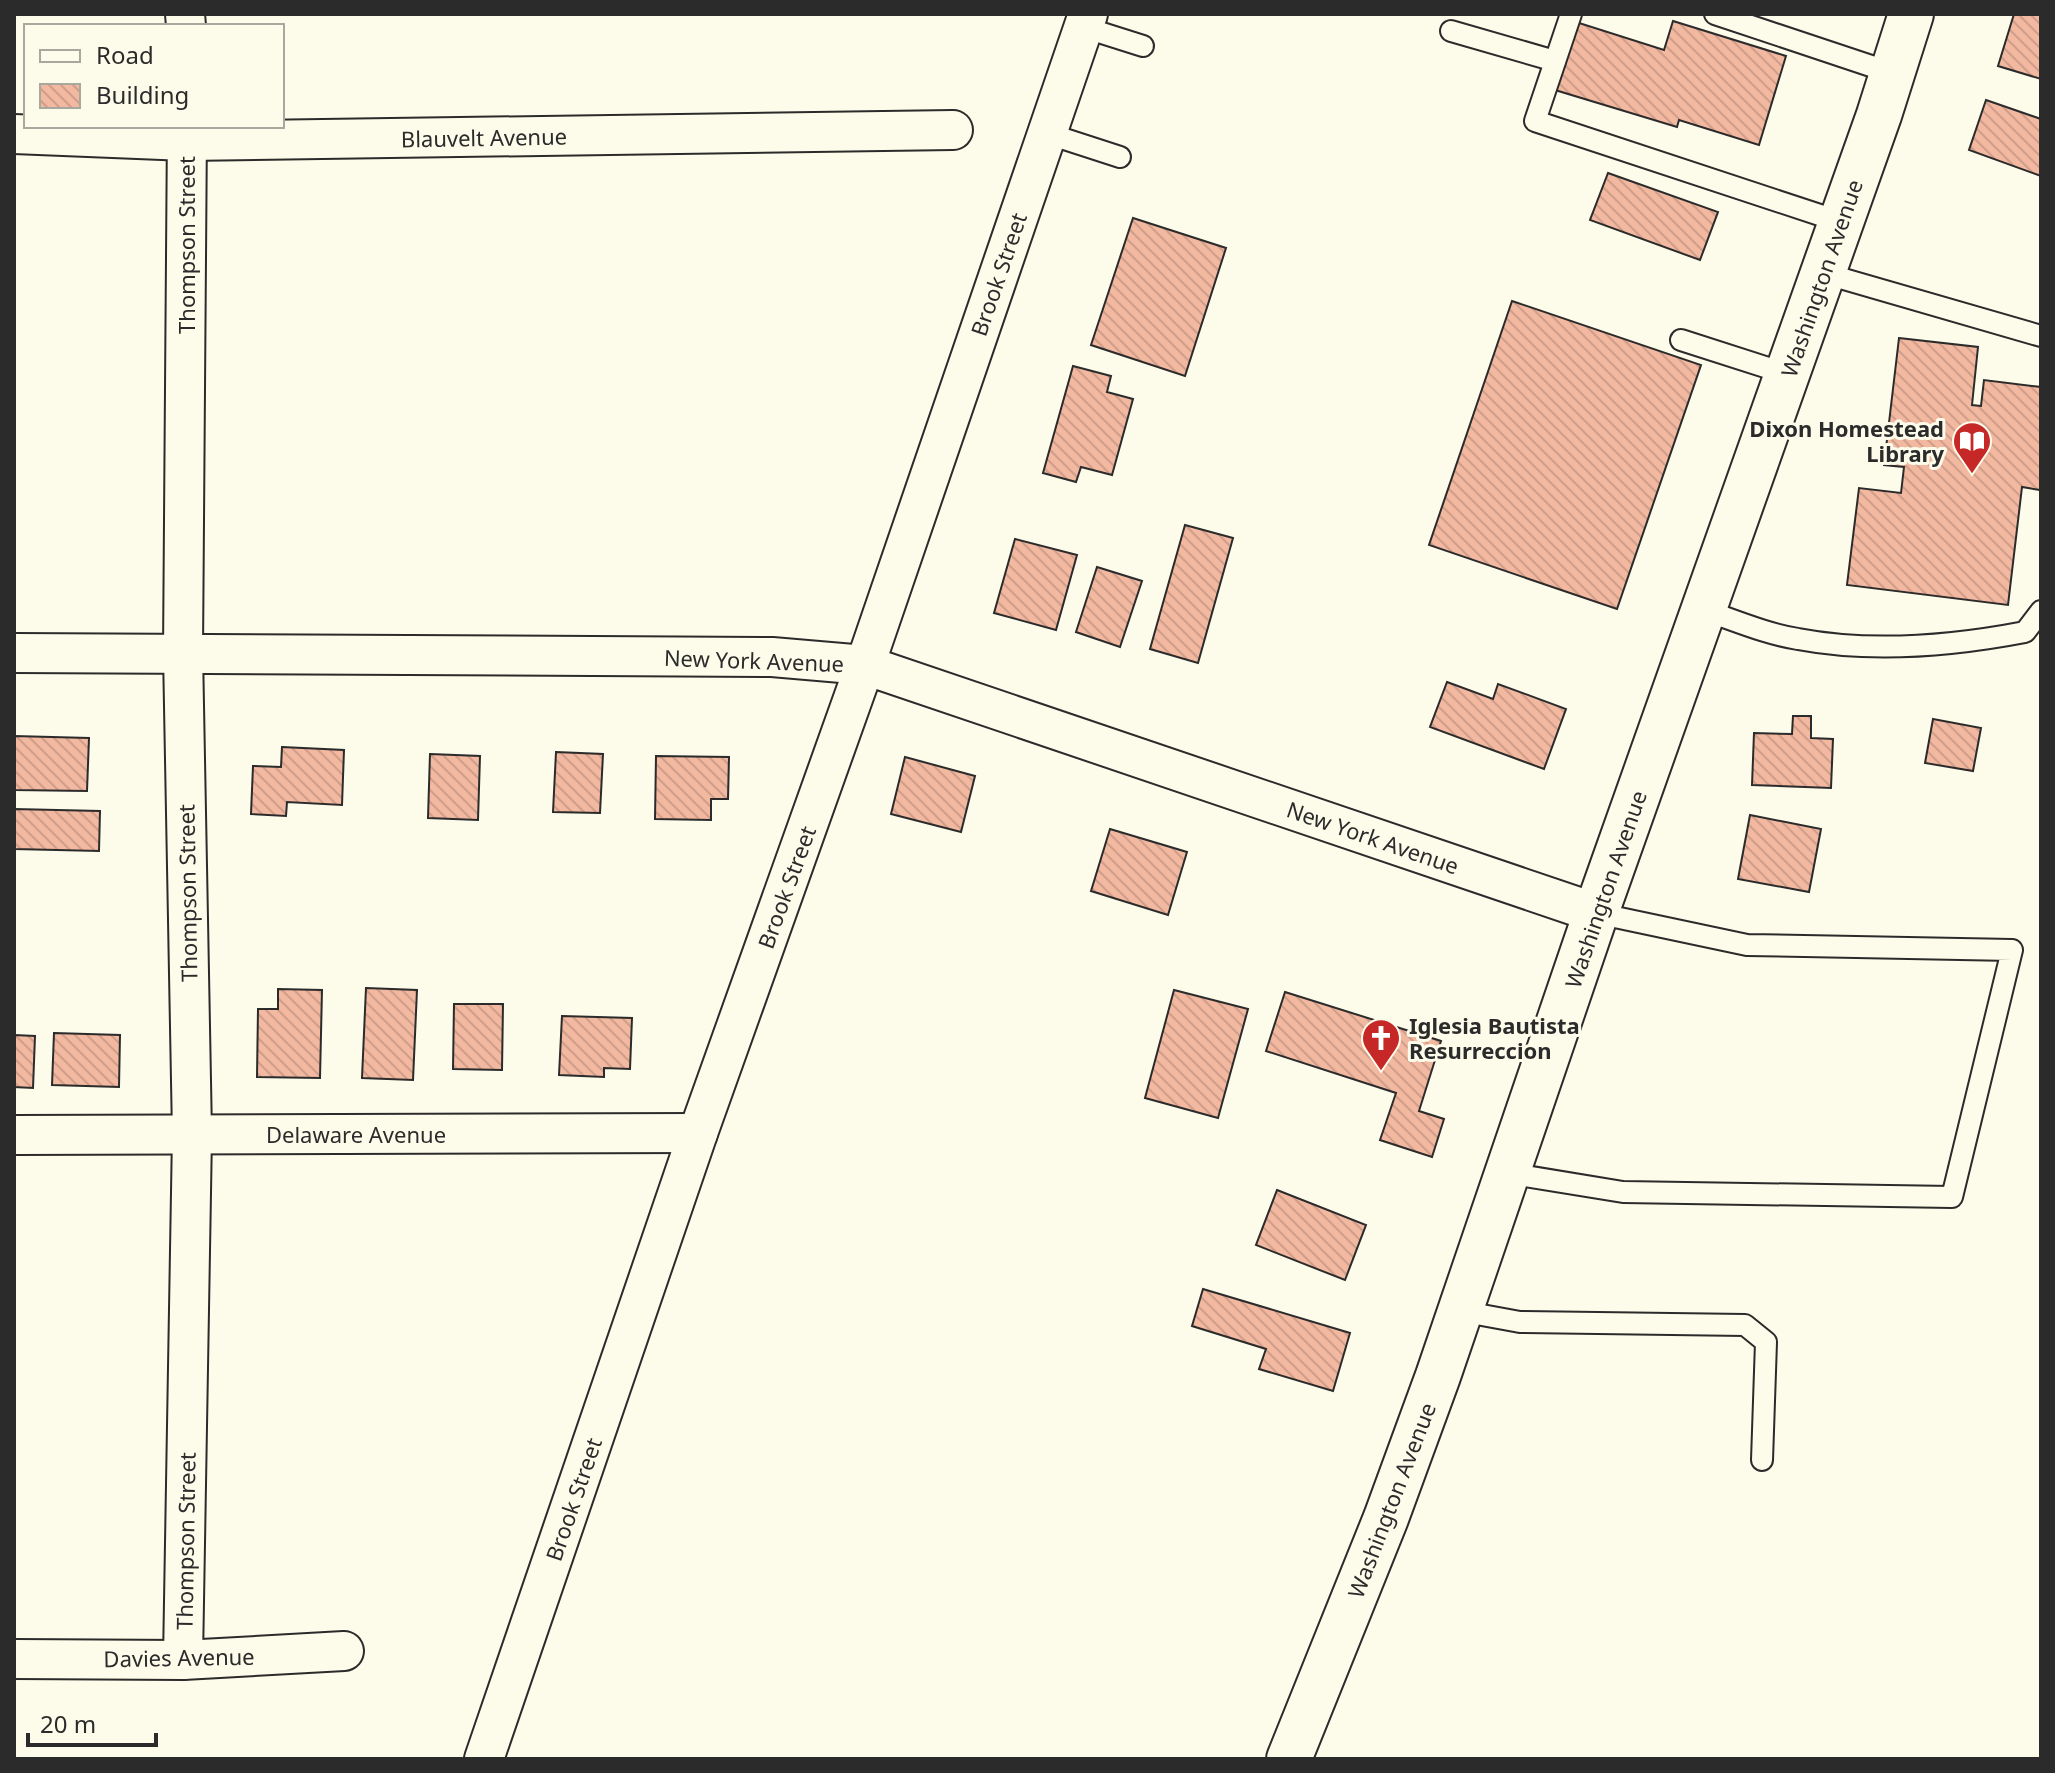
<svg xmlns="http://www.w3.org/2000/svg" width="2055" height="1773" viewBox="0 0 2055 1773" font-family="'Noto Sans',sans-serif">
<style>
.building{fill:url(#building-back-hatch);stroke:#2b2b2b;stroke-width:2}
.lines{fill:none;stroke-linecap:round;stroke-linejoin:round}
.service-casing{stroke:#2b2b2b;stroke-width:24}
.minor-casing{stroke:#2b2b2b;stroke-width:42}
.primary-casing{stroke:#2b2b2b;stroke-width:48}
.service{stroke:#fdfbea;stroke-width:20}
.minor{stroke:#fdfbea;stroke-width:38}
.primary{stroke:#fdfbea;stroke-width:44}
.labels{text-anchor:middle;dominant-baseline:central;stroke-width:6;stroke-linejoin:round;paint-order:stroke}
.street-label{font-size:22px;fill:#2b2b2b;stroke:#fdfbea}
.poi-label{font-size:22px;font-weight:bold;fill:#2b2b2b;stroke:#fdfbea;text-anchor:end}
</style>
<defs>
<pattern id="building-back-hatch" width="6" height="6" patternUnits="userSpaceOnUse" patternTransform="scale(2)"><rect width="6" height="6" fill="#f2b8a0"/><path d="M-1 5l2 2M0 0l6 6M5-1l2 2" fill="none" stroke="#d09e8a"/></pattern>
</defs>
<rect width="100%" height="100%" fill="#fdfbea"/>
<g class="building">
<path d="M2014 14H2041V79L1998 66Z"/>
<path d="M1673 21 1786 56 1759 145 1679 120 1677 127 1555 90 1576 22 1664 50Z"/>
<path d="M1986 100 2041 119V176L1969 150Z"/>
<path d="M1608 173 1718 212 1700 260 1590 220Z"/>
<path d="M1133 218 1226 248 1185 376 1091 345Z"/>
<path d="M1512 301 1701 365 1617 609 1429 545Z"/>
<path d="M1899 338 1978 347 1972 405 1981 406 1984 380 2041 387 2040 490 2022 487 2008 605 1847 585 1859 488 1901 493 1904 467 1884 465Z"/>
<path d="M1073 366 1111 376 1107 392 1133 399 1112 475 1081 467 1076 482 1043 473Z"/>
<path d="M1185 525 1233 538 1198 663 1150 649Z"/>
<path d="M1015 539 1077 555 1056 630 994 613Z"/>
<path d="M1097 567 1142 581 1120 647 1076 632Z"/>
<path d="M1447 682 1493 699 1498 684 1566 709 1544 769 1430 727Z"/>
<path d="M1793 716H1811V738L1833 739 1831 788 1752 785 1754 733 1792 734Z"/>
<path d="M1933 719 1981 728 1973 771 1925 763Z"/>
<path d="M14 736 89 738 87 791 14 790Z"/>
<path d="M282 747 344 750 342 805 287 802 286 816 251 814 253 766 281 767Z"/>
<path d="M556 752 603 754 600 813 553 812Z"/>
<path d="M430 754 480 756 478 820 428 818Z"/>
<path d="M656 756 729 757 728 799H711V820L655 819Z"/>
<path d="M905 757 975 776 961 832 891 814Z"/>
<path d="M14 809 100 811 99 851 14 849Z"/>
<path d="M1750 815 1821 829 1809 892 1738 879Z"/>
<path d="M1110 829 1187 852 1168 915 1091 891Z"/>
<path d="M366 988 417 990 413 1080 362 1078Z"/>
<path d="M278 989 322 990 320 1078 257 1077 258 1009H278Z"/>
<path d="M1174 990 1248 1009 1218 1118 1145 1098Z"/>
<path d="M1285 992 1441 1041 1419 1111 1444 1119 1432 1157 1380 1140 1396 1093 1266 1051Z"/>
<path d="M454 1004H503L502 1070 453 1069Z"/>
<path d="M562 1016 632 1018 630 1069 604 1068V1077L559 1075Z"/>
<path d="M54 1033 120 1035 119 1087 52 1085Z"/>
<path d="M14 1035 35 1036 33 1088 14 1087Z"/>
<path d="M1277 1190 1366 1225 1345 1280 1256 1245Z"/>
<path d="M1203 1289 1350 1333 1333 1391 1259 1369 1266 1349 1192 1326Z"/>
</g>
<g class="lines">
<g class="service-casing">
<g id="service">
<path d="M1571 14 1535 121 1841 222"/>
<path d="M1715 14 1892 73"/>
<path d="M1083 27 1143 46"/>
<path d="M1451 31 1555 61"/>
<path d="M1046 133 1120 157"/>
<path d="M1823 273 2041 336"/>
<path d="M1681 340 1787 374"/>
<path d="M1704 610C1734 620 1766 634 1798 639 1872 653 1952 646 2025 632L2041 611"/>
<path d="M1507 1173 1623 1192 1952 1197 2012 950 1747 945 1596 913"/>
<path d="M1460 1311 1520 1322 1745 1325 1766 1342 1762 1460"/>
</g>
</g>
<g class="minor-casing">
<g id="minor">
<path d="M185 14 186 26"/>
<path d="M14 134 187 141 953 130"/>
<path d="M14 653 772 657 865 665 1596 913"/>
<path d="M14 1135 698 1133"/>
<path d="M14 1659 183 1660 344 1651"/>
<path d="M183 1660 192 1134 183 652 187 126"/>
<path d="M484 1759 698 1133 865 665 1088 14"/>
</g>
</g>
<g class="primary-casing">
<path id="primary" d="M1289 1759 1386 1518 1438 1376 1596 913 1879 115 1911 14"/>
</g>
<use href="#service" class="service"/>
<use href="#minor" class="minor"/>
<use href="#primary" class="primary"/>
</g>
<defs>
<g id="library-pin" transform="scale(2)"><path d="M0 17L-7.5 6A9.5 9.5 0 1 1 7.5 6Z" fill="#c62828" stroke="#fdfbea"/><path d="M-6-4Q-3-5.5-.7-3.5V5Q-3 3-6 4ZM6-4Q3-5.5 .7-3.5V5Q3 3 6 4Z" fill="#fff"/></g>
<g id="church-pin" transform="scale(2)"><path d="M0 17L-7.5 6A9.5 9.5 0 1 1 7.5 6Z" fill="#c62828" stroke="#fdfbea"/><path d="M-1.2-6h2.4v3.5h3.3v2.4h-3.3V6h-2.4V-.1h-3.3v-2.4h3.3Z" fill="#fff"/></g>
</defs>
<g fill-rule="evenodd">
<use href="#library-pin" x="1972" y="441"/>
<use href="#church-pin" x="1381" y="1038"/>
</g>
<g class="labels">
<g class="street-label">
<text transform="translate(484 137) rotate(-1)">Blauvelt Avenue</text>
<text transform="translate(186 245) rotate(-90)">Thompson Street</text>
<text transform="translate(998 274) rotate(-71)">Brook Street</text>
<text transform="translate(1821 278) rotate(-71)">Washington Avenue</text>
<text transform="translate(754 660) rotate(2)">New York Avenue</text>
<text transform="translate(1373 837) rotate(19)">New York Avenue</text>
<text transform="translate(786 887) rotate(-70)">Brook Street</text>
<text transform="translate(1605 889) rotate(-71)">Washington Avenue</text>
<text transform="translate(187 893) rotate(-91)">Thompson Street</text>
<text x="356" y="1134">Delaware Avenue</text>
<text transform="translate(573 1499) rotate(-71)">Brook Street</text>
<text transform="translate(1391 1500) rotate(-69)">Washington Avenue</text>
<text transform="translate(185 1541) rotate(-89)">Thompson Street</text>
<text transform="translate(179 1657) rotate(-1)">Davies Avenue</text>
</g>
<g class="poi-label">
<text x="1944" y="428">Dixon Homestead<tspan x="1944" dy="25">Library</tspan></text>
<text x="1409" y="1025" text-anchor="start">Iglesia Bautista<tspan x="1409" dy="25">Resurreccion</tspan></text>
</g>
</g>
<rect width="2055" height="1773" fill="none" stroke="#2b2b2b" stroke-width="32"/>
<rect x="24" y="24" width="260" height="104" fill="#fdfbea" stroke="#a9a89e" stroke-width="2"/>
<rect x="40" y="50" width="40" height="12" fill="#fdfbea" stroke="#a9a89e" stroke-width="2"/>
<text x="96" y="64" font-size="24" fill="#2b2b2b">Road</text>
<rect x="40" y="84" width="40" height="24" fill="url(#building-back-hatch)" stroke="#a9a89e" stroke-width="2"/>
<text x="96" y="104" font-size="24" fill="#2b2b2b">Building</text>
<path d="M28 1733v12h128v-12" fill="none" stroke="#2b2b2b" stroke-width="4"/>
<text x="40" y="1733" font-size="24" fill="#2b2b2b" stroke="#fdfbea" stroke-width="6" paint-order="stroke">20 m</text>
</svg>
